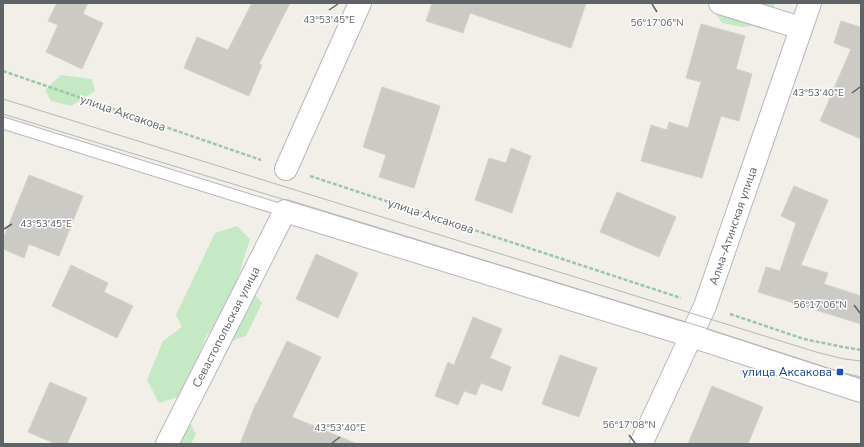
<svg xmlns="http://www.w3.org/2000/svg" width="864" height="447" viewBox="0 0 864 447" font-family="'Nunito Sans',sans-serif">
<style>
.green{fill:#c5e8c5}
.building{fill:#cccac5;stroke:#d6d1c6}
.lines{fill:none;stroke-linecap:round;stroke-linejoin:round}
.lane-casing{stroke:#b5b8bc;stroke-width:13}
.street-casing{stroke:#b5b8bc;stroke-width:24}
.path{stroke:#9cc7a9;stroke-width:2.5;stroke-dasharray:4 2;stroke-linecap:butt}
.lane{stroke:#fff;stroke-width:11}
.street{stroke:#fff;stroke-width:22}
.tram{stroke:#b6b7b8;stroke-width:1}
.ticks{fill:none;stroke:#5f6368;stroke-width:1.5}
.transit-dot{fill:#1a4fb4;stroke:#fff;stroke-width:1.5}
.labels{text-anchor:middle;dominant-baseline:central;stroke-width:3;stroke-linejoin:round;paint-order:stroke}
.street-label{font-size:12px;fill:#5f6368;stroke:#fff}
.transit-label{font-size:12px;fill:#164399;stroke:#fff;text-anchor:end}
.ticks-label{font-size:10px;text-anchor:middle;fill:#5f6368;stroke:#fff;stroke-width:3;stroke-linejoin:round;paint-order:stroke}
</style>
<rect width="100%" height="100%" fill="#f1efe8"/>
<g class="green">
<path d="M711 3H775L767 23 743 27 722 23 712 8Z"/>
<path d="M61 75 92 79 95 91 71 106 51 101 45 90Z"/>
<path d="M237 226 250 239 233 294 252 291 262 303 246 336 231 341 220 320 207 335 181 396 159 403 147 380 163 341 182 327 176 315 215 233Z"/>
<path d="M191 424 196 434 191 444H171L179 428Z"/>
</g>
<g class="building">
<path d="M57 3H88L83 14 103 23 82 69 46 52 58 25 48 21Z"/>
<path d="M252 3H290L259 64 262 65 249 96 184 68 197 37 228 50Z"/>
<path d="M432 3H586L571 48 470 13 463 33 426 21Z"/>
<path d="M841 21 860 27 861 25V139L820 121 851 49 834 43Z"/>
<path d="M701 24 745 36 736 69 752 74 739 121 721 116 702 178 641 161 651 125 667 130 669 122 688 128 701 82 686 78Z"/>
<path d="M382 87 440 106 414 188 379 177 386 155 363 147Z"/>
<path d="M511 148 531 156 512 213 475 200 489 158 506 163Z"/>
<path d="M29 175 83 196 59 256 29 244 24 258 3 249V239Z"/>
<path d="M794 186 828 200 801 265 828 273 824 284 861 296V324L758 292 766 267 780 271 796 223 781 216Z"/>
<path d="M617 192 676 217 659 257 600 232Z"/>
<path d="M316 254 358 273 338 318 296 299Z"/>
<path d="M71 265 108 283 104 292 133 306 117 338 52 306Z"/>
<path d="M473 317 502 329 490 358 511 367 502 391 481 383 476 395 464 391 458 405 435 396 448 362 454 365Z"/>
<path d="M287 341 321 357 292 417 355 443V444H240L256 403H257Z"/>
<path d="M560 355 597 368 579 417 542 404Z"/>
<path d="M50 382 87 398 67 444H56L28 432Z"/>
<path d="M712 386 763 407 748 444H688Z"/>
</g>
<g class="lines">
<g class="lane-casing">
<path id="lane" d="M3 123 285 211"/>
</g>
<g class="street-casing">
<g id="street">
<path d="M720 3 801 28"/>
<path d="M286 169 360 3"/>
<path d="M167 444 285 211 691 336 861 391"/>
<path d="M641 444 705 306 810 3"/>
</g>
</g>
<g class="path">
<path d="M3 71 261 160"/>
<path d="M310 176 681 298"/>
<path d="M730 314 804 339 843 347 861 350"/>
</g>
<use href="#lane" class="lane"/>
<use href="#street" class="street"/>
<g class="tram">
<path d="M3 99 816 352 844 359 861 361"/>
<path d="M3 114 696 325 840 372 861 377"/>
</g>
</g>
<path class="ticks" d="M652 4 657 12M329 10 338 4M852 93 860 87M4 229 12 224M854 305 860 313M629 435 635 443M332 443 340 437"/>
<rect class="transit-dot" x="836" y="368" width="8" height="8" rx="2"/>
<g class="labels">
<g class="street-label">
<text transform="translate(123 113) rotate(19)">улица Аксакова</text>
<text transform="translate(431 216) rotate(18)">улица Аксакова</text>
<text transform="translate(733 226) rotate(-71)">Алма-Атинская улица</text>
<text transform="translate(226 327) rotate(-63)">Севастопольская улица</text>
</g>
<g class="transit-label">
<text x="832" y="372">улица Аксакова</text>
</g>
</g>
<g class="ticks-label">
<text x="329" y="23">43°53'45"E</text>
<text x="657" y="26">56°17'06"N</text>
<text x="818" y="96">43°53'40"E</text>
<text x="46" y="227">43°53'45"E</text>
<text x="820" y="308">56°17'06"N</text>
<text x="629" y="428">56°17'08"N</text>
<text x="340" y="431">43°53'40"E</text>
</g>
<rect width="864" height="447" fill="none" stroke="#5f6368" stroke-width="8"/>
</svg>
